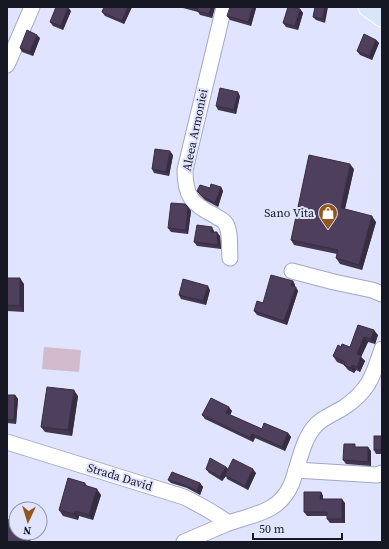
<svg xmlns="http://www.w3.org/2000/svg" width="389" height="549" viewBox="0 0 389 549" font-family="'Source Serif 4',serif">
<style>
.garden{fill:#d0bacb}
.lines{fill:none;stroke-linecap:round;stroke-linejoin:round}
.minor-casing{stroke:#a2a7c5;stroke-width:17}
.major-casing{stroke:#fff;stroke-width:21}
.minor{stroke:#fff;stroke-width:15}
.major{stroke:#d5e7f9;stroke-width:19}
.wall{fill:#433750}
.shaded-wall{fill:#372d41}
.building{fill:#4e405d;stroke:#372d41}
.labels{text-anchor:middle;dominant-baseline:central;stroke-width:4;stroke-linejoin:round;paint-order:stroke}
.street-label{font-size:12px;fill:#161823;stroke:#e0e4fe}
.poi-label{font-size:12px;fill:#161823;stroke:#e0e4fe;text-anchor:end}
</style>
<rect width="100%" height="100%" fill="#e0e4fe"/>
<path class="garden" d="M44 347 81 350 79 372 42 369Z"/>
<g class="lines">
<g class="minor-casing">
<g id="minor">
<path d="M224 7 185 170C185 195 191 204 214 215 218 218 224 220 226 224 231 233 229 248 230 258"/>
<path d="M7 65 32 7"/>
<path d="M292 271 334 282 372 290 382 294"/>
<path d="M7 442 184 497C200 505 214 512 228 523"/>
<path d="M296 470 377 475 382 473"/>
<path d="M184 542C198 536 212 530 226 524 252 514 278 514 291 485 299 466 302 438 317 424 324 417 335 413 343 408 369 391 373 376 382 349"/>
</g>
</g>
<g class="major-casing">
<path id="major" d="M368 7 382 17"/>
</g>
<use href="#minor" class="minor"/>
<use href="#major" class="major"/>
</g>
<g class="wall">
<path d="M132 7 124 24 105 16 102 12Z"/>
<path d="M182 7H215L212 18 200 15 198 12 183 8Z"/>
<path d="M315 7 325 23 316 20 313 17Z"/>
<path d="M256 8 251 26 230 20 227 16Z"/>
<path d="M300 9 303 13 298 30 286 27 283 23Z"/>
<path d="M71 11 63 30 53 26 50 22Z"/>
<path d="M40 38 33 56 22 52 20 48Z"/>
<path d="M376 40 379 43 372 60 360 55 357 51Z"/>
<path d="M240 96 236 114 218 110 216 106Z"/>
<path d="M173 155 169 176 154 173 152 169Z"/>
<path d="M354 169 345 209 376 222 362 270 340 264 336 258 337 254 294 245 291 240Z"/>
<path d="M221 187 223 191 218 207 205 200 200 195 197 191 210 188Z"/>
<path d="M188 207 191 211 188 234 171 232 168 228Z"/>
<path d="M214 231V232L220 236 221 249 197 246 194 242Z"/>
<path d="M7 278 24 284V312L7 311Z"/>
<path d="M293 281 295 285V287L298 291 287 325 257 315 254 311 263 303Z"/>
<path d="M210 290 206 305 181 299 179 295Z"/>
<path d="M358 325 378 335 375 344 368 342 361 357 365 361 360 372 356 370 354 373 348 370 344 365 337 362 333 356 341 347H350Z"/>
<path d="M7 395H15L18 399 16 424 7 423Z"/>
<path d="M78 396 72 436 45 432 41 427Z"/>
<path d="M232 411 230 415 262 429 288 433 291 437 285 451 255 438 253 442 205 419 202 415Z"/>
<path d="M382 436V454H376L374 450Z"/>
<path d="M357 447 371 451V466L346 464 343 460Z"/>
<path d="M226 467 228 469 256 473 248 490 227 479 226 476 222 481 209 473 206 469Z"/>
<path d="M168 480 200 483 203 487 200 495 187 488 171 483Z"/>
<path d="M85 483 87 486 101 495 93 520 79 516 78 520 63 516 59 510Z"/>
<path d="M321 492 323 496V499L345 503V523H330L327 519V516H307L304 512Z"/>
</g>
<g class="shaded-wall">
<path d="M68 7 71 11 63 30 61 26Z"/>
<path d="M128 7H132L124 24 122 21Z"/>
<path d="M211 7H215L212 18 209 14Z"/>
<path d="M253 7H255L256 8 251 26 248 22Z"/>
<path d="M325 7H328L325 23 322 19Z"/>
<path d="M300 9 303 13 298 30 295 26Z"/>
<path d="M37 35 40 38 33 56 30 52Z"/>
<path d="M376 40 379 43 372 60 369 56Z"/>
<path d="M238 92 240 96 236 114 234 110Z"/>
<path d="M170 151 173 155 169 176 166 172Z"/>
<path d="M350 164 354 169 344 213 341 208Z"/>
<path d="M221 187 223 191 218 207 215 203Z"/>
<path d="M188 207 191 211 188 234 186 230Z"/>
<path d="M372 216 376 222 362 270 359 265Z"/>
<path d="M212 227 214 231 213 236 211 232Z"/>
<path d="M217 232 220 236 221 249 218 245Z"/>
<path d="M20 278 24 284V312L20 306Z"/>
<path d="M293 281 295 285 294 290 291 286Z"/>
<path d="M208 286 210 290 206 305 203 301Z"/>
<path d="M296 287 298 291 287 325 284 321Z"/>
<path d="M374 330 378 335 375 344 371 339Z"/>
<path d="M364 337 368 342 361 357 365 361 360 372 357 367V354Z"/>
<path d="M352 365 356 370 354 373 351 368Z"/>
<path d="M74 390 78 396 72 436 68 430Z"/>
<path d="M15 395 18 399 16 424 14 420Z"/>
<path d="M229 407 232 411 229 417 226 413Z"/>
<path d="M288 433 291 437 285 451 282 447Z"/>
<path d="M252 434 255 438 253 442 250 438Z"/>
<path d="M368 447 371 451V466L368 462Z"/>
<path d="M226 467 229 471 225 475 226 476 222 481 220 477Z"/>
<path d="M253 469 256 473 248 490 245 486Z"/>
<path d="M200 483 203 487 200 495 197 491Z"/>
<path d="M97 489 101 495 93 520 89 515Z"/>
<path d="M321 492 323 496V503L320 499Z"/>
<path d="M342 499 345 503V523L342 519Z"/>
<path d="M75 511 79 516 78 520 74 514Z"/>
<path d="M28 533H32L30 542H26Z"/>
</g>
<g class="building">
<path d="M56 7H68L61 26 50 22Z"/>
<path d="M104 7H128L122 21 102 12Z"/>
<path d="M190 7H211L209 14 197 11 198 9Z"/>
<path d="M230 7H253L248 22 227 16Z"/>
<path d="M288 7H292L300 9 295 26 283 23Z"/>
<path d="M315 7H325L322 19 313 17Z"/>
<path d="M27 30 37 35 30 52 20 48Z"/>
<path d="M364 34 376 40 369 56 357 51Z"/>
<path d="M220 88 238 92 234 110 216 106Z"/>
<path d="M155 149 170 151 166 172 152 169Z"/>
<path d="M309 155 350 164 341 208 372 216 359 265 336 258 338 250 291 240Z"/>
<path d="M211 184 221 187 215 203 202 196 197 191 200 185 210 188Z"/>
<path d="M171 203 185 204 188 207 186 230 168 228Z"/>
<path d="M197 225 212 227 211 232H217L218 245 194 242Z"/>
<path d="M271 275 293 281 291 286 296 287 284 321 254 311 257 301 263 303Z"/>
<path d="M7 278H20V306L7 305Z"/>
<path d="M183 279 208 286 203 301 179 295Z"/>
<path d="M358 325 374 330 371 339 364 337 357 354 361 356 357 367 352 365 351 368 344 365 345 362 333 356 338 345 341 347 342 344 350 347Z"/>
<path d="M47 387 74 390 68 430 41 427Z"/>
<path d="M7 395H15L14 420 7 419Z"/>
<path d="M211 398 229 407 226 413 262 429 264 423 288 433 282 447 252 434 250 438 202 415Z"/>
<rect x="374" y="436" width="8" height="14"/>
<path d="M344 444H355V447H368V462L343 460Z"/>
<path d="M210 458 226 467 220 477 206 469Z"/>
<path d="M233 459 253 469 245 486 225 475Z"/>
<path d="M172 472 200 483 197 491 184 485 168 480Z"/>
<path d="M68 478 85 483 84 485 97 489 89 515 75 511 74 514 59 510Z"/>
<path d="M304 492H321L320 499H342V519H327V512H304Z"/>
<path d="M9 519 16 521V533H28L26 542H7V526Z"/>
</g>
<defs>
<g id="shop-pin" transform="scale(1)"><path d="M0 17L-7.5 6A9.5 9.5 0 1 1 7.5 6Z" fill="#94551c" stroke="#e0e4fe"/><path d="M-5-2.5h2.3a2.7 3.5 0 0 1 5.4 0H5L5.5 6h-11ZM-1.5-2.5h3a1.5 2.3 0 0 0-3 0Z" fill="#fff"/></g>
</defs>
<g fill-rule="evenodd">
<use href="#shop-pin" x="328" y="213"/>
</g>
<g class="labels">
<g class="street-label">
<text transform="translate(195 130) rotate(-78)">Aleea Armoniei</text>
<text transform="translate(120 477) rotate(17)">Strada David</text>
</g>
<g class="poi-label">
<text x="314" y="213">Sano Vita</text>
</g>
</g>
<rect width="389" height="549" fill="none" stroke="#161823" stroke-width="16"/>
<g transform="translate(28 521) rotate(184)"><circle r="19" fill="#e0e4fe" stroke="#8f92a6"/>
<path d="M0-3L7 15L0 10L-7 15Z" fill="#94551c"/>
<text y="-6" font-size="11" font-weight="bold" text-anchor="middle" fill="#161823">N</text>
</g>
<path d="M253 533v6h89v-6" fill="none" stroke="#161823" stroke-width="2"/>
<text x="259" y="533" font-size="12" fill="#161823" stroke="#e0e4fe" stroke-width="3" paint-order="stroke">50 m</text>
</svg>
